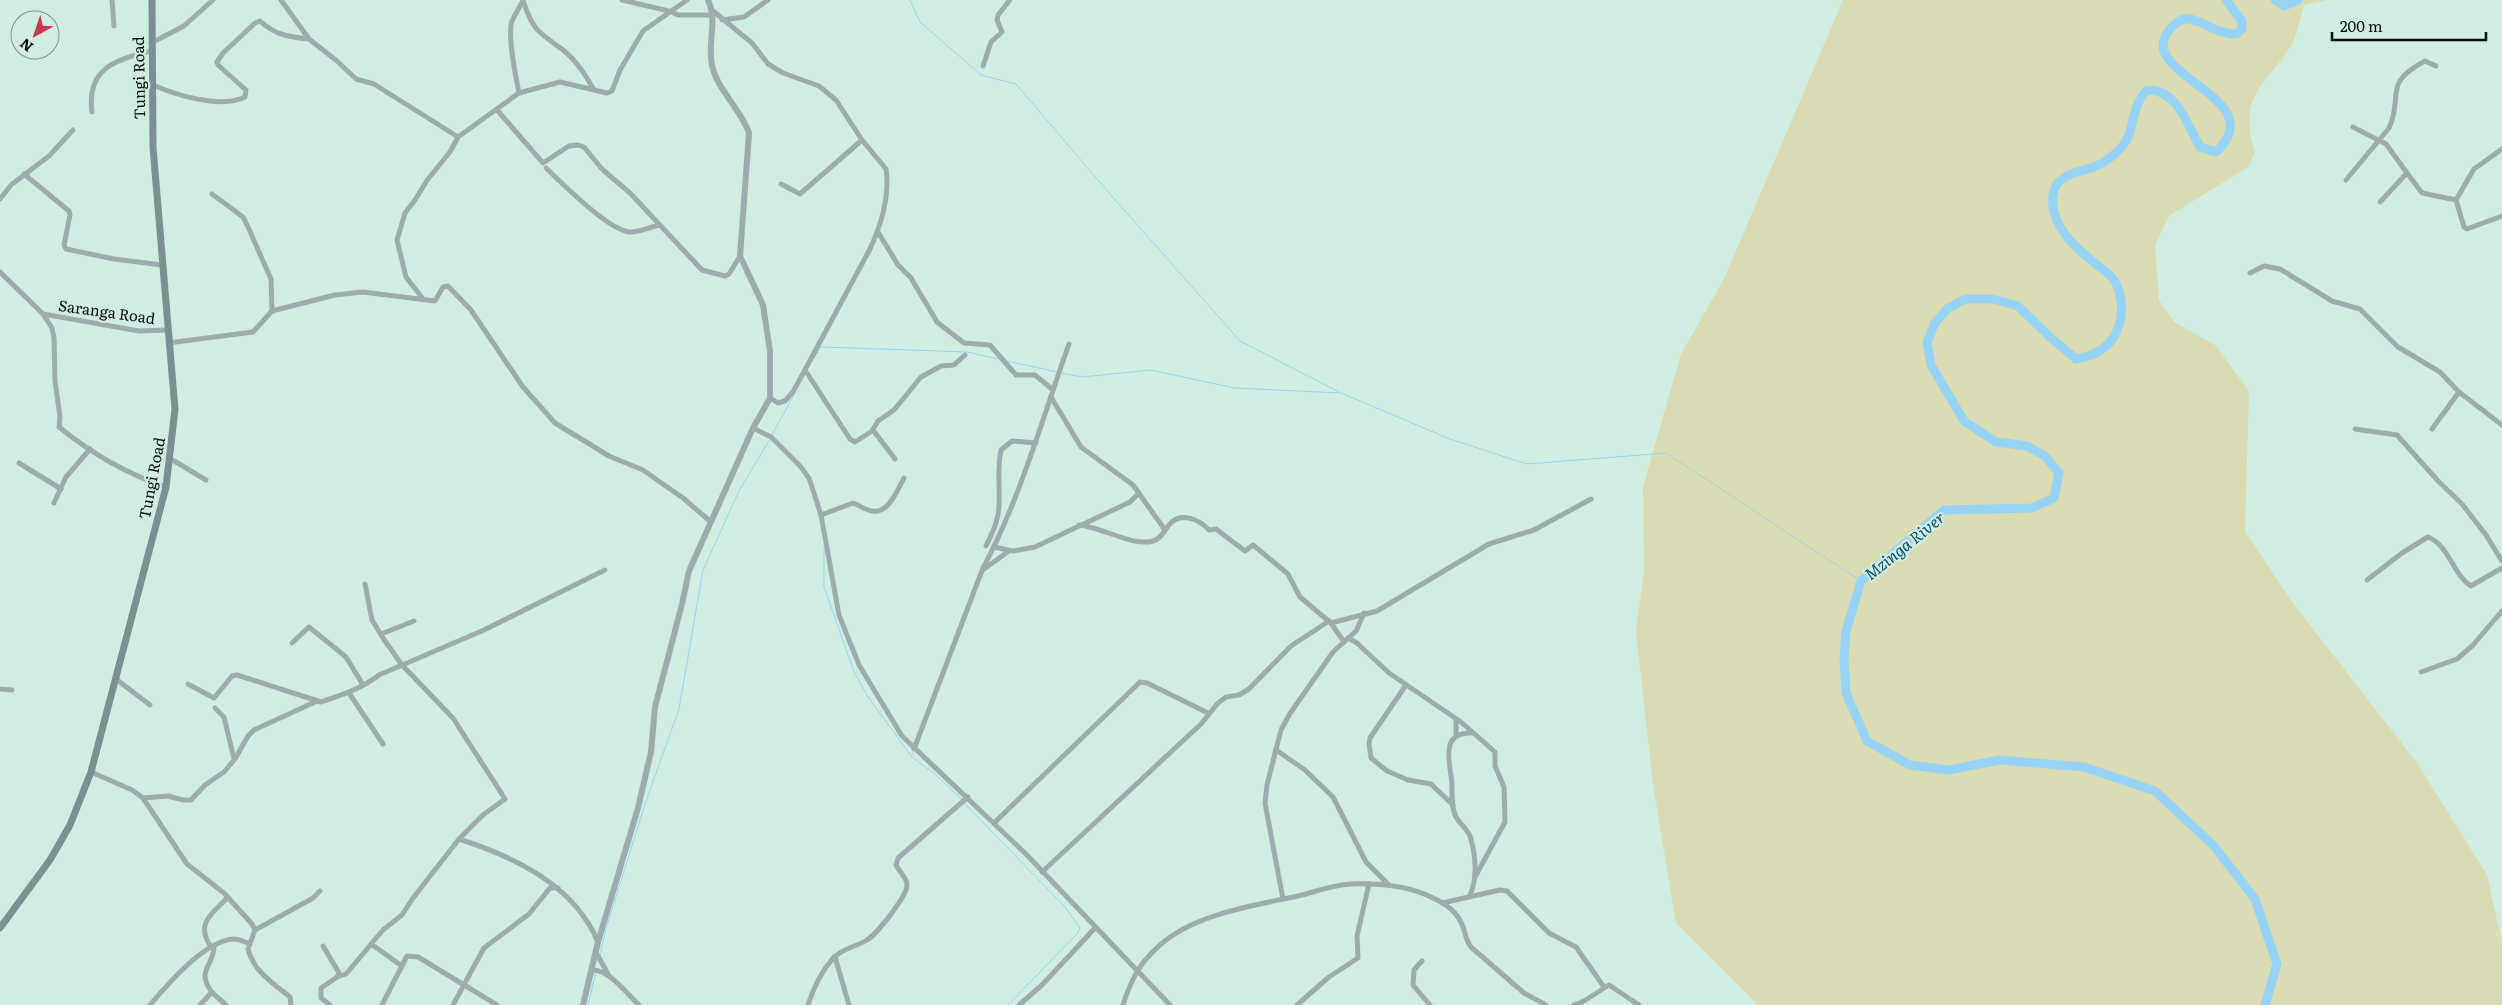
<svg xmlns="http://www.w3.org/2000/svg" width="2502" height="1005" viewBox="0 0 2502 1005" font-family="Literata,serif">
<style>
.green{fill:#dadbb3}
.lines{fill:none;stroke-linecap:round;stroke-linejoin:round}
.stream{stroke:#97d3f4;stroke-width:1}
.river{stroke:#97d3f4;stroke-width:9}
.minor{stroke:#9facad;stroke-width:5}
.tertiary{stroke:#9facad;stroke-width:6}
.secondary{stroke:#7d9091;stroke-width:7}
.labels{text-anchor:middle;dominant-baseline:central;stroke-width:4.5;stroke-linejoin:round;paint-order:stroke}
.street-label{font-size:15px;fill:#050e0b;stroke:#d1ede2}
.water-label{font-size:16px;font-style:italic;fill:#005171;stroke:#d1ede2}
</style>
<rect width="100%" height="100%" fill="#d1ede2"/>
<path class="green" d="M1843 0H2327L2304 5C2300 18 2297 37 2289 49 2261 89 2238 98 2255 152L2248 167 2169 216 2155 245 2159 300 2174 322 2215 345 2249 391 2245 531 2292 602 2417 763 2487 875 2502 944V1005H1758L1676 923 1653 784 1636 631 1644 572 1643 487 1681 354 1724 279Z"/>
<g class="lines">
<g class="stream">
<path d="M910 0 920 22 981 75 1016 84 1103 186 1240 341 1339 392"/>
<path d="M814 358 821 347 968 352 998 359"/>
<path d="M1007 361 1057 372"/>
<path d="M1061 373 1082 377 1151 370 1234 388 1341 393 1450 439 1527 464 1666 453 1861 581"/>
<path d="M772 435 794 395"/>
<path d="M824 548V587L854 672 868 697 912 757 935 774 962 800"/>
<path d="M964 803 1065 907 1080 928 1077 934 1008 1005"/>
<path d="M600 956 605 932 646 801 679 709 703 570 739 491 770 439"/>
<path d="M588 1005 596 972"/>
</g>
<g class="river">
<path d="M2226 0 2242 21V29L2236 34C2216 34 2204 21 2189 19 2183 18 2176 23 2172 27 2126 74 2276 96 2216 152L2200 147C2187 125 2178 89 2147 90 2128 110 2137 133 2119 150 2114 155 2107 160 2101 164 2087 172 2055 171 2053 195 2049 225 2075 247 2097 265 2102 269 2110 274 2114 280 2118 286 2120 294 2121 301 2124 333 2108 354 2076 359L2051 338 2018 306 1993 299H1965L1947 309 1935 323 1927 342 1931 365 1964 421 1996 442 2027 446 2045 456 2059 473 2054 498 2032 508 1944 510 1861 581 1846 631 1844 660 1846 693 1867 741 1910 765 1948 770 2000 760 2084 767 2155 791 2214 846 2255 899 2277 964 2265 1005"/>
<path d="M2275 0 2284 6 2298 0"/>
</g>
<g class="minor">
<path d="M112 0 114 26"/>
<path d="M281 0 309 39 337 61 356 79 374 84 458 137 519 93C516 77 507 36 512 21 515 14 520 7 523 0"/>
<path d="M523 0C533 32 539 32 563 50 577 61 586 76 594 90"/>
<path d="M622 0 669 11 678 15H713"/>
<path d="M713 11 752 43 768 64 783 73 819 86 836 100 862 140 886 169C890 196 881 225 870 249L793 392 785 401 778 403 770 398"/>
<path d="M722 20 744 17 768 0"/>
<path d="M151 43 184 26 213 0"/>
<path d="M983 66 991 42 1002 32 997 20 998 15 1010 0"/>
<path d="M151 84C175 95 220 109 245 97L246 90 218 65 217 62 223 53 255 23 260 21C275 35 289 37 309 39"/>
<path d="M519 93 560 82 607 93 612 91 620 70 643 31 687 0"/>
<path d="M498 111 543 163 569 146 578 145 584 147 602 169 630 193 702 270 725 276 729 274 740 256"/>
<path d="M92 112C86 69 116 59 151 51"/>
<path d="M2353 127 2386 144 2407 173"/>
<path d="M2502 149 2474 169 2456 200 2464 227 2467 229 2502 216"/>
<path d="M546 168C563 184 607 229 629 232 638 233 650 227 660 225"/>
<path d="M24 174 69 211 70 215 64 245 66 249 114 259 162 265"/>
<path d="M2346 180 2389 128C2404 97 2381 84 2425 61L2436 66"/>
<path d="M781 184 800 194 862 140"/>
<path d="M0 199 11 185 49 156 73 130"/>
<path d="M2380 202 2407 173 2422 193 2456 200"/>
<path d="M878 232 898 265 911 278 937 322 964 343 990 345 1016 375H1035L1053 390"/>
<path d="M0 272 43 314 139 331 167 330"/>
<path d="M2250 273 2264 266 2280 269 2332 301 2360 309 2398 347 2440 372 2459 392 2502 425"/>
<path d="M423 299 406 277 397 240 405 213 415 200 428 179 450 152 458 137"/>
<path d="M272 311 335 295 363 292 435 301 443 287 448 286 471 310 523 387 555 423 609 456 643 470 683 498 711 522"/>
<path d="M43 314 52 328 54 338 55 381 60 417 59 427C91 453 127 474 166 487"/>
<path d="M168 343 253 332 272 311 271 279 248 227 243 217 212 194"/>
<path d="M805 370 850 439 855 442 872 431 878 421 894 410 921 377 941 366 954 365 965 355"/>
<path d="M1051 397 1081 447 1133 485 1165 530"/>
<path d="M753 428 771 437 800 466 809 478 821 515 839 615 859 665 902 736 1026 854 1170 1005"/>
<path d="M2355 429 2397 435 2438 481 2462 504 2486 535 2502 561"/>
<path d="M2432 429 2459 392"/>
<path d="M873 430 895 459"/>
<path d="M171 459 206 480"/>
<path d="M19 463 61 489"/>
<path d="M54 503 66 477 90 449"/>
<path d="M821 515 853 503C859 505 865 510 872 511 889 514 897 490 904 478"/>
<path d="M1079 525C1101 527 1134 547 1153 541 1161 539 1164 531 1169 525 1180 511 1199 519 1209 530L1216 529 1245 551 1253 545 1288 574 1300 597 1331 623 1344 642"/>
<path d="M986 546C992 533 999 520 999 505 1000 486 997 469 1001 450L1012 441 1036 443"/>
<path d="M994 547 1013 551 1035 547 1130 502 1139 493"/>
<path d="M984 569 1009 551"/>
<path d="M2367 580 2402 553 2428 537C2449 545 2453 575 2471 586L2502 568"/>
<path d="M1331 623 1377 611 1489 544 1534 530 1591 499"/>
<path d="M381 634 414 621"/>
<path d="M1348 638 1357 643 1389 673 1461 722 1495 752V766L1504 787 1505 822 1475 877"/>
<path d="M292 643 309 627 346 657 363 685"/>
<path d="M2421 672 2457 659 2473 645 2502 611"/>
<path d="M116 679 150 705"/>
<path d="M188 684 214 698 232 676 237 675 321 702C342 695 361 689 379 675L484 630 605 570"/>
<path d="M1406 685 1370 738 1369 744 1371 758 1387 771 1408 780 1431 784 1453 805"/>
<path d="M0 689 12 690"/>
<path d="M349 693 383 744"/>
<path d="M215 708 224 717 234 759"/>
<path d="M1456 719V736"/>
<path d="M914 749 983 568C1021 497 1042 419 1069 344"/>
<path d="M1276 750 1305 770 1333 797 1366 862 1389 885"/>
<path d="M91 772 132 790 143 798 187 864 224 893 252 924 255 930 248 949C254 972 273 983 290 997L291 1005"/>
<path d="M143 798 168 796 183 800H191L205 785 224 772 235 759 248 736 254 730 317 701"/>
<path d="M994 823 1140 682 1147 683 1208 713"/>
<path d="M459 839C515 857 574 885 598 942"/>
<path d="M1042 872 1201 724 1218 703 1226 697 1239 695 1249 689 1291 646 1329 621"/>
<path d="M1469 897C1478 880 1476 855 1470 836 1467 829 1460 824 1456 817 1451 807 1452 794 1452 783 1450 763 1439 732 1472 733"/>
<path d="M1283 899 1265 803 1267 785 1281 730 1289 715 1333 652 1356 631 1364 613"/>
<path d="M1442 903 1500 890 1507 891 1549 933 1576 947 1604 987"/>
<path d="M255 930 313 898 320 891"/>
<path d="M371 944 402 966"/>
<path d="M214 946C214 966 196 970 211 991 215 996 221 1000 226 1005"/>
<path d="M323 946 339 973 337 977 321 988V998L330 1005"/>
<path d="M211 947C195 923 211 915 228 897"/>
<path d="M596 952 609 976"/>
<path d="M835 957 849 1005"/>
<path d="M1422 961 1414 970 1413 985 1430 1005"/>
<path d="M592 970C609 969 627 994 639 1005"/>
<path d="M337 977 346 974 383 930 402 915 413 898 459 839 483 815 505 799 453 718 402 665 383 638 372 620 365 584"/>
<path d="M150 1005C167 985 205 940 234 939 238 939 244 942 249 943"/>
<path d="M200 1005 212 992"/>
<path d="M382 1005 407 956 418 957 497 1005"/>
<path d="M453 1005 484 948 529 914 550 888H558"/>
<path d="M808 1005C813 989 822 971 833 958 843 948 856 947 867 940 877 934 907 896 907 885 907 877 899 872 896 865L898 858 968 797"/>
<path d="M1019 1005 1042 985 1095 928"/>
<path d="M1123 1005C1132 976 1142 959 1166 940 1201 913 1256 905 1298 896 1315 892 1332 885 1350 884 1378 883 1406 885 1431 897 1446 904 1458 912 1463 927 1466 935 1466 942 1472 948L1524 993 1546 1005"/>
<path d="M1297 1005 1329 977 1358 958 1357 936 1369 884"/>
<path d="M1574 1005 1584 1001 1609 985 1639 1005"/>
</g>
<path class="tertiary" d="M583 1005 598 942 638 808 651 752 655 707 682 604 689 571 753 428 770 398V351L763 305 740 256 749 133C741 109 717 90 712 65 707 42 718 22 708 0"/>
<path class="secondary" d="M0 928 50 860 70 825 91 772 166 487 175 409 153 147 152 0"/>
</g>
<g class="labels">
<g class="street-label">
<text transform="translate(138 78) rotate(-91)">Tungi Road</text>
<text transform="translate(107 311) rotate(8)">Saranga Road</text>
<text transform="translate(151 478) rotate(-79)">Tungi Road</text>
</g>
<g class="water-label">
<text transform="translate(1904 545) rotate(-39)">Mzinga River</text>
</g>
</g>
<g transform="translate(35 35) rotate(220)"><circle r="24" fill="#d1ede2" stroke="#7f948c"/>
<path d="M0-4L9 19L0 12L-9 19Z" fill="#c93853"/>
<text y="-8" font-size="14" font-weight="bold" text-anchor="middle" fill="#050e0b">N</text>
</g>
<path d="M2332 32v8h154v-8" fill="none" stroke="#050e0b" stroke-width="2.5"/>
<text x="2340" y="32" font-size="15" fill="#050e0b" stroke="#d1ede2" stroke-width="4" paint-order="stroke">200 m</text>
</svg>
